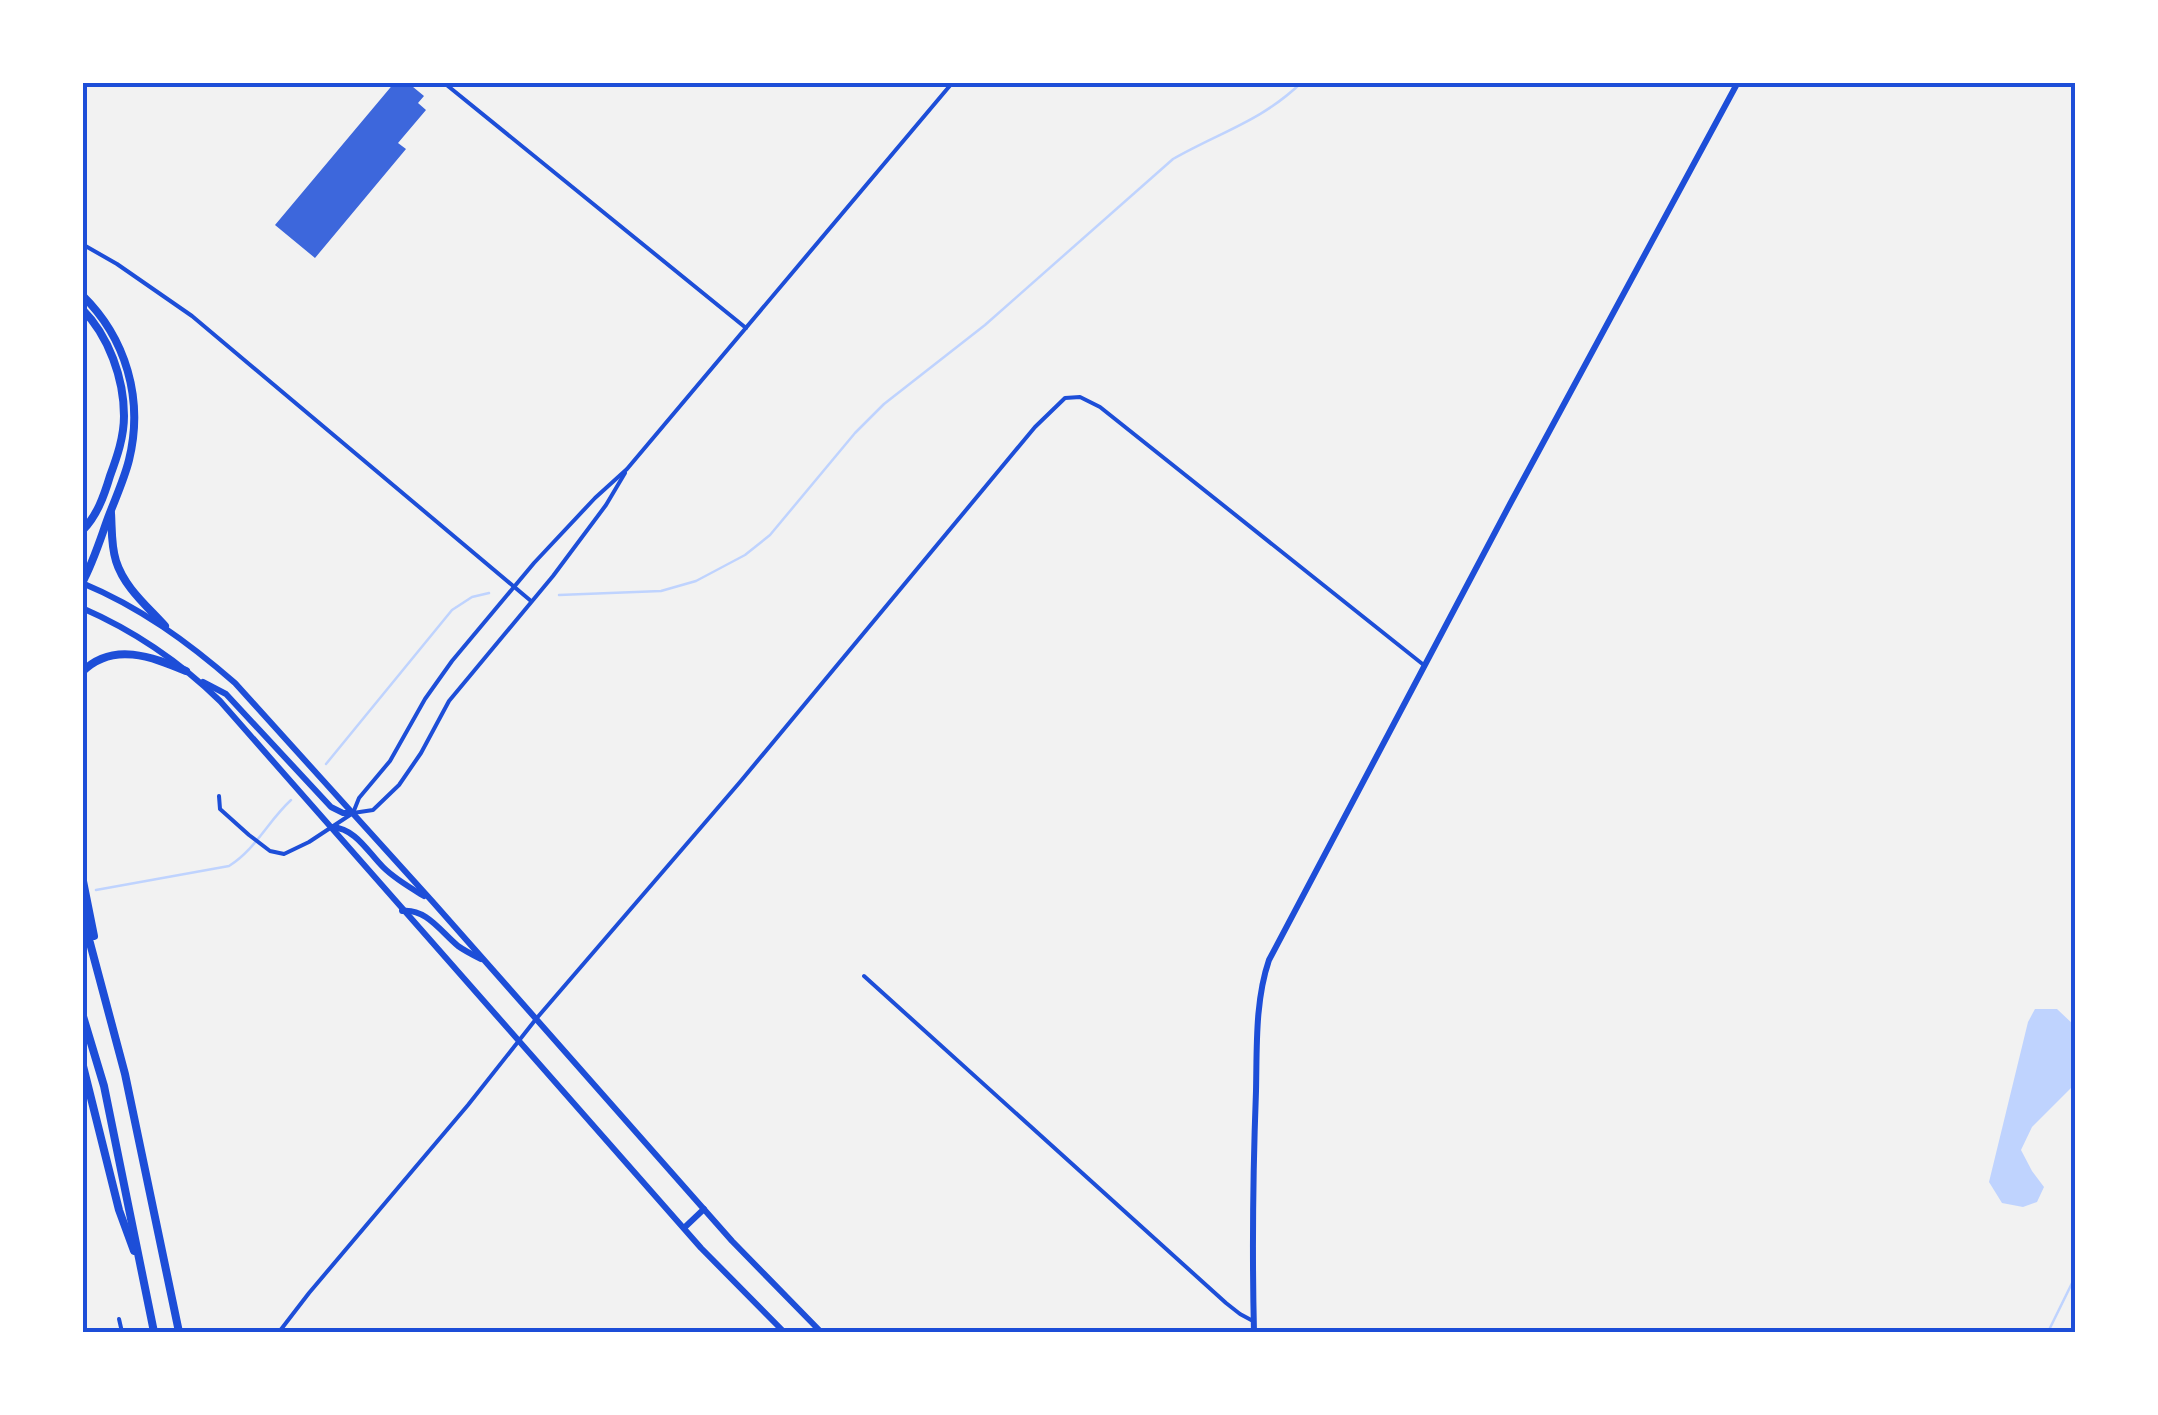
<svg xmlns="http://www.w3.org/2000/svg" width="2158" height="1415" viewBox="0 0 2158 1415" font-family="'Public Sans',sans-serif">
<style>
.water{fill:#bfd3fe}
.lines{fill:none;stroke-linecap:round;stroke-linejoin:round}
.stream{stroke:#bfd3fe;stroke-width:2.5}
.building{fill:#3d67dc}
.minor{stroke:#1d4ed8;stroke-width:4}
.primary{stroke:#1d4ed8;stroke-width:6}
.motorway{stroke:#1d4ed8;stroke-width:8}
.neatline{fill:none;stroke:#1d4ed8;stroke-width:4}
</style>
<rect width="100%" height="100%" fill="#f2f2f2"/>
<path class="water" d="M2035 1009H2057L2075 1026V1084L2032 1127 2021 1150 2032 1171 2044 1187 2037 1202 2023 1207 2002 1203 1989 1182 2028 1022Z"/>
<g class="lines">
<g class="stream">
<path d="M559 595 661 591 696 581 745 555 770 535 855 433 884 404 985 325 1173 159C1220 132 1262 121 1302 82"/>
<path d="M326 764 452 610 472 597 489 593"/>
<path d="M96 890 229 866C256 849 268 821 291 800"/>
<path d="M2048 1332 2076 1275"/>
</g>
</g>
<path class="building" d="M395 82H407L424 96 418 103 426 110 398 143 406 149 315 258 275 225Z"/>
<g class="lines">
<g class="minor">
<path d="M443 82 746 328"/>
<path d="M82 244 117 264 192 316 531 601"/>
<path d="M219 796 220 809 249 835 270 851 284 854 309 842 353 813 373 810 399 785 421 753 449 701 553 576 606 505 625 473"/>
<path d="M353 813 359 798 390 761 425 699 452 661 534 563 595 498 627 469 953 82"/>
<path d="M864 976 1226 1303 1240 1314 1253 1321"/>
<path d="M119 1319 122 1332"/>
<path d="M279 1332 309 1293 468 1105 536 1019 740 782 1035 427 1065 398 1080 397 1100 407 1425 666"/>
</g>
<g class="primary">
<path d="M82 583C140 607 188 642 235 683L432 901 732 1241 821 1332"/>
<path d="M82 608C135 631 179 661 220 701L701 1248 784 1332"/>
<path d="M203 682 226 694 331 807 343 813H352"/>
<path d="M332 827C356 829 367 851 383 867 395 879 409 887 424 896"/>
<path d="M402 911C426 908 441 932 458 946 465 951 473 955 481 959"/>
<path d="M684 1228 704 1209"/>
<path d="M1254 1332C1252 1252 1253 1171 1256 1091 1257 1047 1255 1001 1269 960L1510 504 1738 82"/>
</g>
<g class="motorway">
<path d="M82 295C126 338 144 399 129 460 124 480 115 499 108 518 100 540 93 563 82 583"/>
<path d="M82 309C109 336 124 379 124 416 124 437 117 457 110 476 104 496 97 516 82 531"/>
<path d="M111 513C112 528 111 546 116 561 124 587 147 606 165 626"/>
<path d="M82 672C113 641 152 657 186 671"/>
<path d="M82 876 94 936"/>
<path d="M82 913 125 1074 179 1332"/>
<path d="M82 1013 104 1086 154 1332"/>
<path d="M82 1062 119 1210 134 1251"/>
</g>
</g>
<rect width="2158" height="1415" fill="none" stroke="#ffffff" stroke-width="170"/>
<rect x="85" y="85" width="1988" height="1245" class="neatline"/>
</svg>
